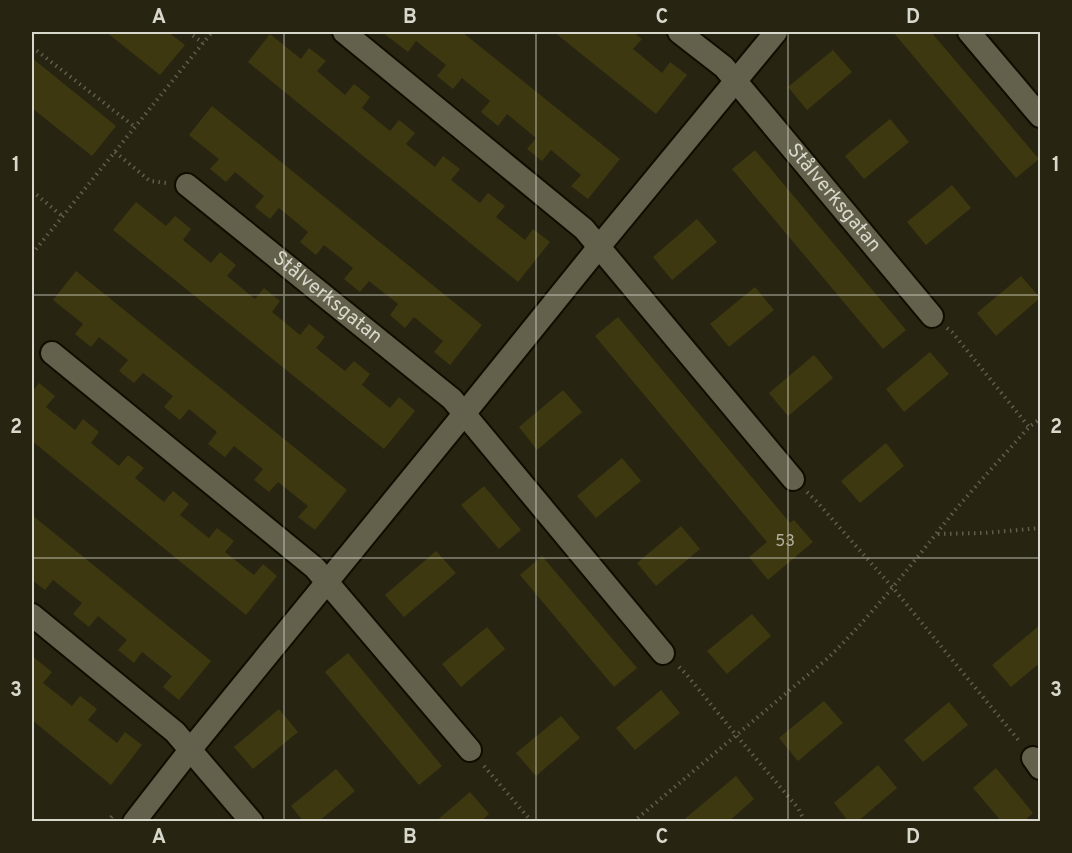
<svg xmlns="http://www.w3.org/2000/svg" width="1072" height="853" viewBox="0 0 1072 853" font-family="Overpass,sans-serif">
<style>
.building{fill:#3e3810}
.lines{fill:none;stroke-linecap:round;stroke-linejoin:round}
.minor-casing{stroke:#100d00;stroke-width:26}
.path{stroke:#605e4d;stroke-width:4;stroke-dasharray:1.5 4.5;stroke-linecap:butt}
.minor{stroke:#63604b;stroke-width:22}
.grid{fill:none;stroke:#d9d8cc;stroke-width:1.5;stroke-opacity:0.55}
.labels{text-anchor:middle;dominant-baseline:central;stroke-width:5;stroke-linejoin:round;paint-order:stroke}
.number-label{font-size:16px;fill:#b2b09d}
.street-label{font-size:20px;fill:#d9d8cc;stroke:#272411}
.neatline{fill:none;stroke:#d9d8cc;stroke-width:2}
.grid-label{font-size:20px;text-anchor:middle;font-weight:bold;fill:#d9d8cc}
</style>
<rect width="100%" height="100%" fill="#272411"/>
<g class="building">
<path d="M106 32H168L185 45 160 75Z"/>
<path d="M382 32H462L620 159 588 199 571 186 581 175 551 150 542 161 527 149 536 138 507 114 498 126 481 112 490 101 462 78 453 89 437 76 446 65 416 41 408 52Z"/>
<path d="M554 32H633L642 39 633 49 662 73 670 62 687 75 656 114Z"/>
<path d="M893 32H931L1039 159 1016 178Z"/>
<path d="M270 34 301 59 309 48 326 61 317 71 345 95 354 84 370 97 362 108 390 131 399 120 415 133 406 144 435 167 443 156 460 169 451 180 480 203 488 193 505 206 496 217 525 240 533 229 550 242 518 282 248 62Z"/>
<path d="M833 50 852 72 807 110 788 87Z"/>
<path d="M32 58 116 126 92 156 32 108Z"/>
<path d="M212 106 482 325 450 365 434 352 443 341 414 317 405 328 390 315 398 304 369 281 360 292 344 279 353 268 324 245 316 255 300 242 308 232 279 208 270 219 255 207 264 196 235 172 226 182 210 169 219 159 189 135Z"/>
<path d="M890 119 909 142 864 179 845 156Z"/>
<path d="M755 150 906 330 883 349 732 169Z"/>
<path d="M952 185 971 208 926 245 907 222Z"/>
<path d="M136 202 166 226 175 216 191 229 183 240 211 263 220 252 236 265 227 276 255 299 264 288 280 301 272 312 300 335 309 324 325 337 316 348 345 371 354 361 370 374 362 385 390 408 399 397 415 411 384 449 113 230Z"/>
<path d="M697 219 717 242 672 280 653 257Z"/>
<path d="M76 271 347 490 315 530 298 517 308 506 278 482 269 492 254 480 263 469 234 446 225 457 208 444 217 432 189 409 180 420 164 407 173 396 143 373 134 383 119 371 128 360 99 337 91 347 75 334 83 324 53 300Z"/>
<path d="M1021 276 1040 298 996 336 977 313Z"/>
<path d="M755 287 774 310 729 347 710 324Z"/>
<path d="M618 317 790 523 794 520 813 542 768 580 749 557 767 542 595 336Z"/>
<path d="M930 352 949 374 904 412 886 389Z"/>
<path d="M814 355 833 378 788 416 769 393Z"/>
<path d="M39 383 55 396 46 407 75 430 83 419 99 432 91 443 119 466 128 455 144 468 135 478 164 502 173 491 189 504 180 515 209 538 217 528 234 541 225 552 254 575 263 564 277 576 246 615 32 441V392Z"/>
<path d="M563 390 582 412 537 450 519 427Z"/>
<path d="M886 443 904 466 860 503 841 481Z"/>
<path d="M622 458 641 481 596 518 577 496Z"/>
<path d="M484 486 521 530 499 549 461 505Z"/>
<path d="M32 515 211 661 179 700 163 687 172 676 142 652 134 663 118 650 127 640 98 616 89 627 73 614 82 603 53 580 45 590 32 580Z"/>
<path d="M681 526 700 549 656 586 637 563Z"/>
<path d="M436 551 456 573 404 617 385 595Z"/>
<path d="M542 556 637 668 614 687 520 575Z"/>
<path d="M752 614 771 636 727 674 707 651Z"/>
<path d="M1041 624V662L1011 687 992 665Z"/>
<path d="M487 627 505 649 461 687 442 664Z"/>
<path d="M348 653 442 766 419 785 325 672Z"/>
<path d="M32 656 52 672 43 683 72 706 80 696 97 709 88 720 117 743 125 732 142 745 111 785 32 720Z"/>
<path d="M661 690 680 713 635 750 616 728Z"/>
<path d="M824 701 843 723 798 761 779 738Z"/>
<path d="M949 702 968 725 923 762 904 740Z"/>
<path d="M279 709 298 732 253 769 234 747Z"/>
<path d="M561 716 580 738 536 776 516 753Z"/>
<path d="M878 765 897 788 857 822H849L834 803Z"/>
<path d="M996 768 1033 813 1023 822H1002L973 788Z"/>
<path d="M336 769 355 791 318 822H304L291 806Z"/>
<path d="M736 776 754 799 728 822H681Z"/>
<path d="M470 792 489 814 480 822H435Z"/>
</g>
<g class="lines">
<g class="minor-casing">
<g id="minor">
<path d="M344 32 584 229 793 479"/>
<path id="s1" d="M679 32 724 67 932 316"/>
<path d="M969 32 1040 116"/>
<path id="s2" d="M187 185 452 399 663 653"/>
<path d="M52 353 315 568 470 750"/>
<path d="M32 615 175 732 252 822"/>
<path d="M1033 758 1040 768"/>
<path d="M134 822 190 750 464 414 598 248 776 32"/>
</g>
</g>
<g class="path">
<path d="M188 32 203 43"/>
<path d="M32 47 135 127"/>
<path d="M115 152 150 181 166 183"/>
<path d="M32 191 62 216"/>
<path d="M32 254 212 32"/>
<path d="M947 328 952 332 1029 427"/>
<path d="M807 492 818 503 893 588 1020 742"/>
<path d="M938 534 984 533 1040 528"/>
<path d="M679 667 686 674 736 735 798 808 805 822"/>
<path d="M484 766 532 822"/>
<path d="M107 822 113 815"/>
<path d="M633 822 828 658C875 612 915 560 956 509 980 481 1005 454 1029 427L1040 419"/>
</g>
<use href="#minor" class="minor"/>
</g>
<path class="grid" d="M284 32V822M536 32V822M788 32V822M32 295H1040M32 558H1040"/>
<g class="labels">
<g class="number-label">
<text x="785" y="542">53</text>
</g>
<g class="street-label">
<text stroke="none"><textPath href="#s1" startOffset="228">Stålverksgatan</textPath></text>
<text stroke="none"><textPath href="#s2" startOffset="180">Stålverksgatan</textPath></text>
</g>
</g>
<rect width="1072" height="853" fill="none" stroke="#272411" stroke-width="66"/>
<rect x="33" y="33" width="1006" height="787" class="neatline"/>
<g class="grid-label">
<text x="159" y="23">A</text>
<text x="410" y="23">B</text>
<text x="662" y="23">C</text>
<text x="913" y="23">D</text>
<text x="16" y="171">1</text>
<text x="1056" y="171">1</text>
<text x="16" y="433">2</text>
<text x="1056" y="433">2</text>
<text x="16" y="696">3</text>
<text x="1056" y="696">3</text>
<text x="159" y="843">A</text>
<text x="410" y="843">B</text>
<text x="662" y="843">C</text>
<text x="913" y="843">D</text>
</g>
</svg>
